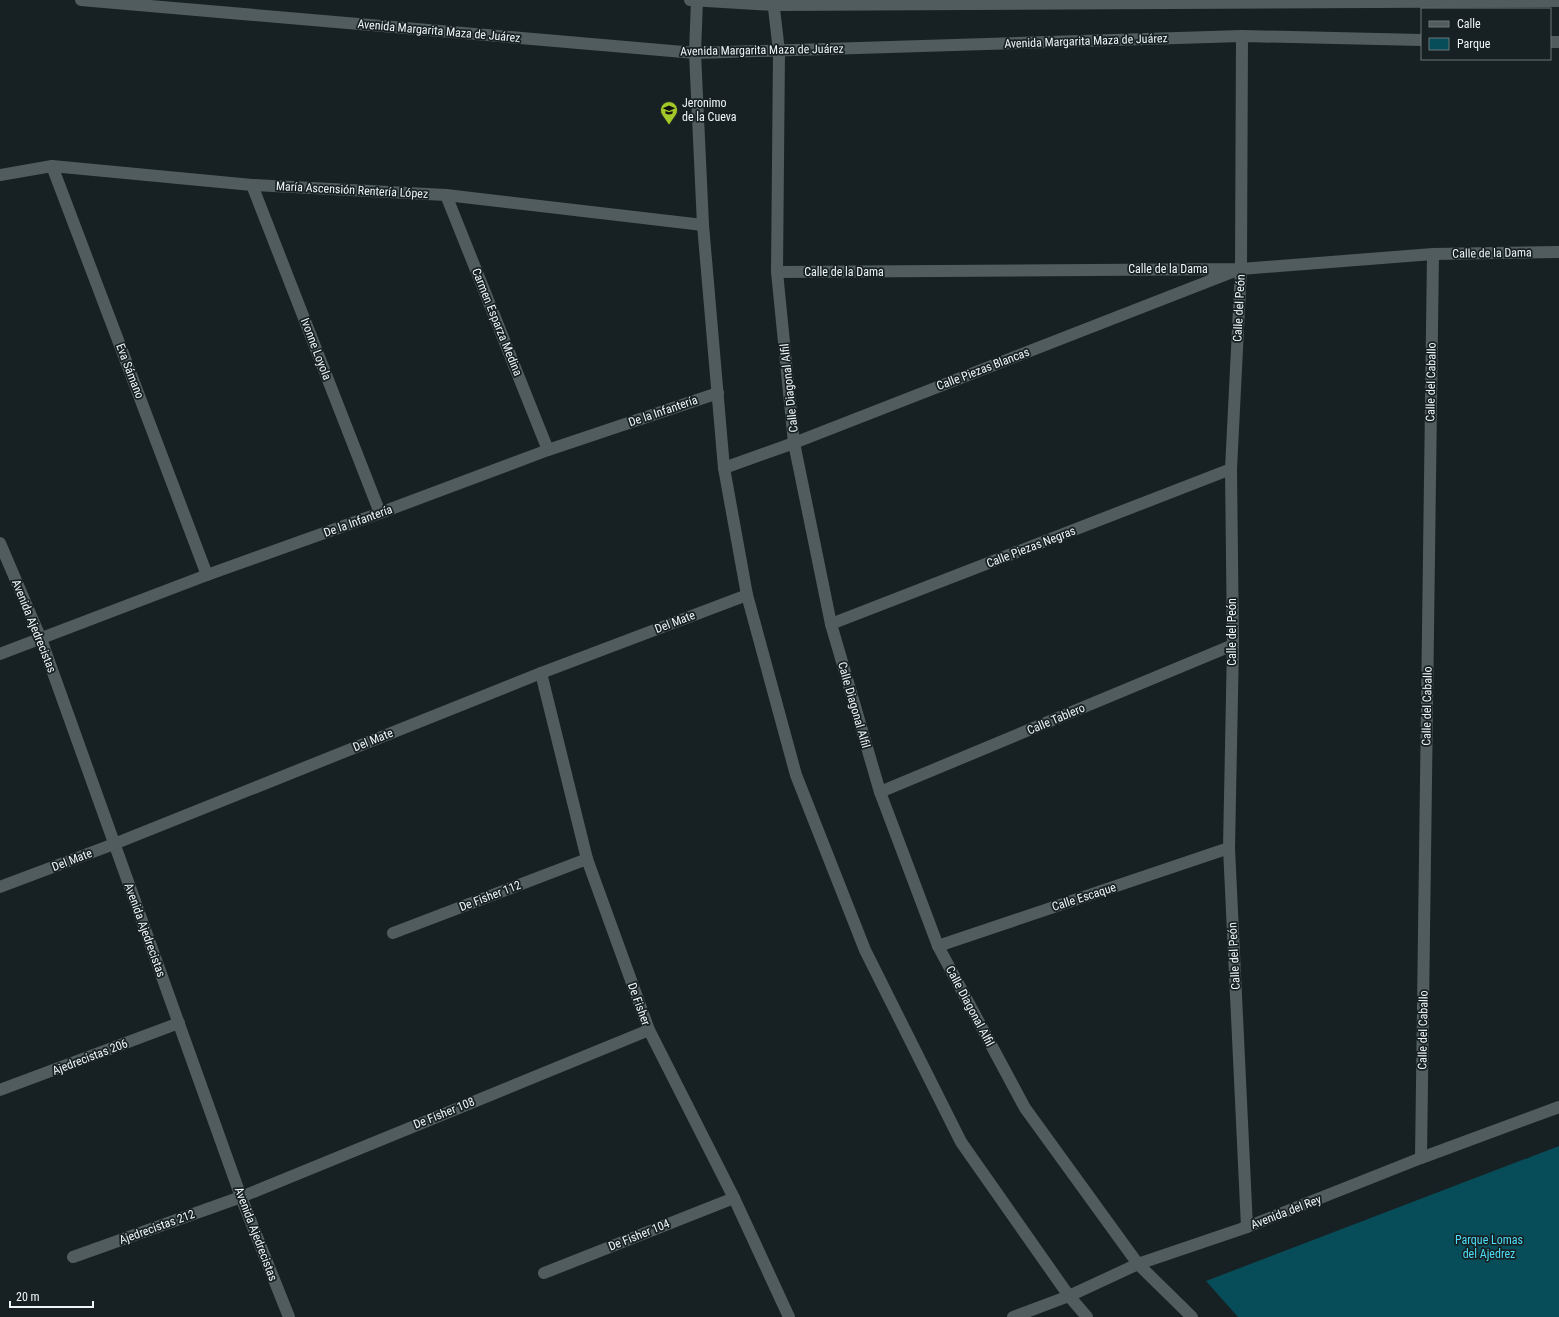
<svg xmlns="http://www.w3.org/2000/svg" width="1559" height="1317" viewBox="0 0 1559 1317" font-family="'Roboto Condensed',sans-serif">
<style>
.green{fill:#074d59}
.lines{fill:none;stroke-linecap:round;stroke-linejoin:round}
.street{stroke:#515c5e;stroke-width:12}
.secondary{stroke:#515c5e;stroke-width:12}
.labels{text-anchor:middle;dominant-baseline:central;stroke-width:3.5;stroke-linejoin:round;paint-order:stroke}
.street-label{font-size:12px;fill:#eff5f7;stroke:#172123}
.poi-label{font-size:12px;fill:#eff5f7;stroke:#172123;text-anchor:start}
.park-label{font-size:12px;fill:#4bdefa;stroke:#172123}
</style>
<rect width="100%" height="100%" fill="#172123"/>
<path class="green" d="M1559 1146V1317H1238L1206 1281Z"/>
<g class="lines">
<g class="street">
<path d="M81 0 695 53 1242 36 1422 40"/>
<path d="M1242 36 1241 269 1231 469 1233 645 1229 848 1247 1227"/>
<path d="M1550 42H1559"/>
<path d="M52 166 207 575"/>
<path d="M0 175 52 166 252 185 446 195 703 225"/>
<path d="M252 185 380 513"/>
<path d="M446 195 548 450"/>
<path d="M777 272 1241 269 1433 254 1559 252"/>
<path d="M724 468 794 443 1235 271"/>
<path d="M0 543 41 639 241 1197 289 1317"/>
<path d="M831 624 1231 469"/>
<path d="M0 654 207 575 380 513 548 450 718 393"/>
<path d="M541 673 587 859 649 1030 734 1198 789 1317"/>
<path d="M880 792 1233 645"/>
<path d="M0 887 114 844 541 673 747 595"/>
<path d="M393 933 587 859"/>
<path d="M938 946 1229 848"/>
<path d="M0 1090 179 1023"/>
<path d="M1421 1158 1433 254"/>
<path d="M73 1257 241 1197 649 1030"/>
<path d="M544 1273 734 1198"/>
<path d="M1013 1317 1069 1296 1138 1264 1247 1227 1421 1158 1559 1107"/>
</g>
<g class="secondary">
<path d="M690 0 773 5 1559 1"/>
<path d="M697 0 695 53 703 225 724 468 747 595 796 775 865 950 961 1142 1069 1296 1087 1317"/>
<path d="M773 0 779 51 777 272 794 443 831 624 880 792 938 946 1025 1108 1138 1264 1192 1317"/>
</g>
</g>
<defs>
<g id="school-pin" transform="scale(0.9)"><path d="M0 17L-7.5 6A9.5 9.5 0 1 1 7.5 6Z" fill="#a2c928" stroke="#172123"/><path d="M0-5L7-2L0 1L-7-2ZM-4 1L0 2.5L4 1V4Q0 6-4 4Z" fill="#111"/></g>
</defs>
<g fill-rule="evenodd">
<use href="#school-pin" x="669" y="110"/>
</g>
<g class="labels">
<g class="street-label">
<text transform="translate(439 31) rotate(5)">Avenida Margarita Maza de Juárez</text>
<text transform="translate(1086 41) rotate(-2)">Avenida Margarita Maza de Juárez</text>
<text transform="translate(762 50) rotate(-1)">Avenida Margarita Maza de Juárez</text>
<text transform="translate(352 190) rotate(3)">María Ascensión Rentería López</text>
<text transform="translate(1492 253) rotate(-1)">Calle de la Dama</text>
<text x="1168" y="269">Calle de la Dama</text>
<text x="844" y="272">Calle de la Dama</text>
<text transform="translate(1239 308) rotate(-87)">Calle del Peón</text>
<text transform="translate(497 322) rotate(68)">Carmen Esparza Medina</text>
<text transform="translate(316 349) rotate(69)">Ivonne Loyola</text>
<text transform="translate(983 369) rotate(-21)">Calle Piezas Blancas</text>
<text transform="translate(130 371) rotate(69)">Eva Sámano</text>
<text transform="translate(1431 382) rotate(-89)">Calle del Caballo</text>
<text transform="translate(789 388) rotate(-96)">Calle Diagonal Alfil</text>
<text transform="translate(663 411) rotate(-19)">De la Infantería</text>
<text transform="translate(358 521) rotate(-20)">De la Infantería</text>
<text transform="translate(1031 547) rotate(-21)">Calle Piezas Negras</text>
<text transform="translate(675 622) rotate(-21)">Del Mate</text>
<text transform="translate(34 626) rotate(68)">Avenida Ajedrecistas</text>
<text transform="translate(1232 632) rotate(-90)">Calle del Peón</text>
<text transform="translate(854 705) rotate(74)">Calle Diagonal Alfil</text>
<text transform="translate(1427 706) rotate(-89)">Calle del Caballo</text>
<text transform="translate(1056 719) rotate(-23)">Calle Tablero</text>
<text transform="translate(373 740) rotate(-22)">Del Mate</text>
<text transform="translate(72 860) rotate(-21)">Del Mate</text>
<text transform="translate(490 896) rotate(-21)">De Fisher 112</text>
<text transform="translate(1084 897) rotate(-18)">Calle Escaque</text>
<text transform="translate(145 930) rotate(70)">Avenida Ajedrecistas</text>
<text transform="translate(1234 956) rotate(-93)">Calle del Peón</text>
<text transform="translate(639 1004) rotate(70)">De Fisher</text>
<text transform="translate(970 1006) rotate(62)">Calle Diagonal Alfil</text>
<text transform="translate(1423 1030) rotate(-89)">Calle del Caballo</text>
<text transform="translate(90 1057) rotate(-21)">Ajedrecistas 206</text>
<text transform="translate(444 1113) rotate(-22)">De Fisher 108</text>
<text transform="translate(1286 1212) rotate(-21)">Avenida del Rey</text>
<text transform="translate(157 1227) rotate(-20)">Ajedrecistas 212</text>
<text transform="translate(256 1234) rotate(69)">Avenida Ajedrecistas</text>
<text transform="translate(639 1235) rotate(-22)">De Fisher 104</text>
</g>
<g class="poi-label">
<text x="682" y="103">Jeronimo<tspan x="682" dy="14">de la Cueva</tspan></text>
</g>
<g class="park-label">
<text x="1489" y="1240">Parque Lomas<tspan x="1489" dy="14">del Ajedrez</tspan></text>
</g>
</g>
<rect x="1421" y="8" width="130" height="52" fill="#172123" stroke="#6d7678"/>
<rect x="1429" y="21" width="20" height="6" fill="#515c5e" stroke="#6d7678"/>
<text x="1457" y="28" font-size="12" fill="#eff5f7">Calle</text>
<rect x="1429" y="38" width="20" height="12" fill="#074d59" stroke="#6d7678"/>
<text x="1457" y="48" font-size="12" fill="#eff5f7">Parque</text>
<path d="M10 1301v6h83v-6" fill="none" stroke="#eff5f7" stroke-width="2"/>
<text x="16" y="1301" font-size="12" fill="#eff5f7" stroke="#172123" stroke-width="3" paint-order="stroke">20 m</text>
</svg>
